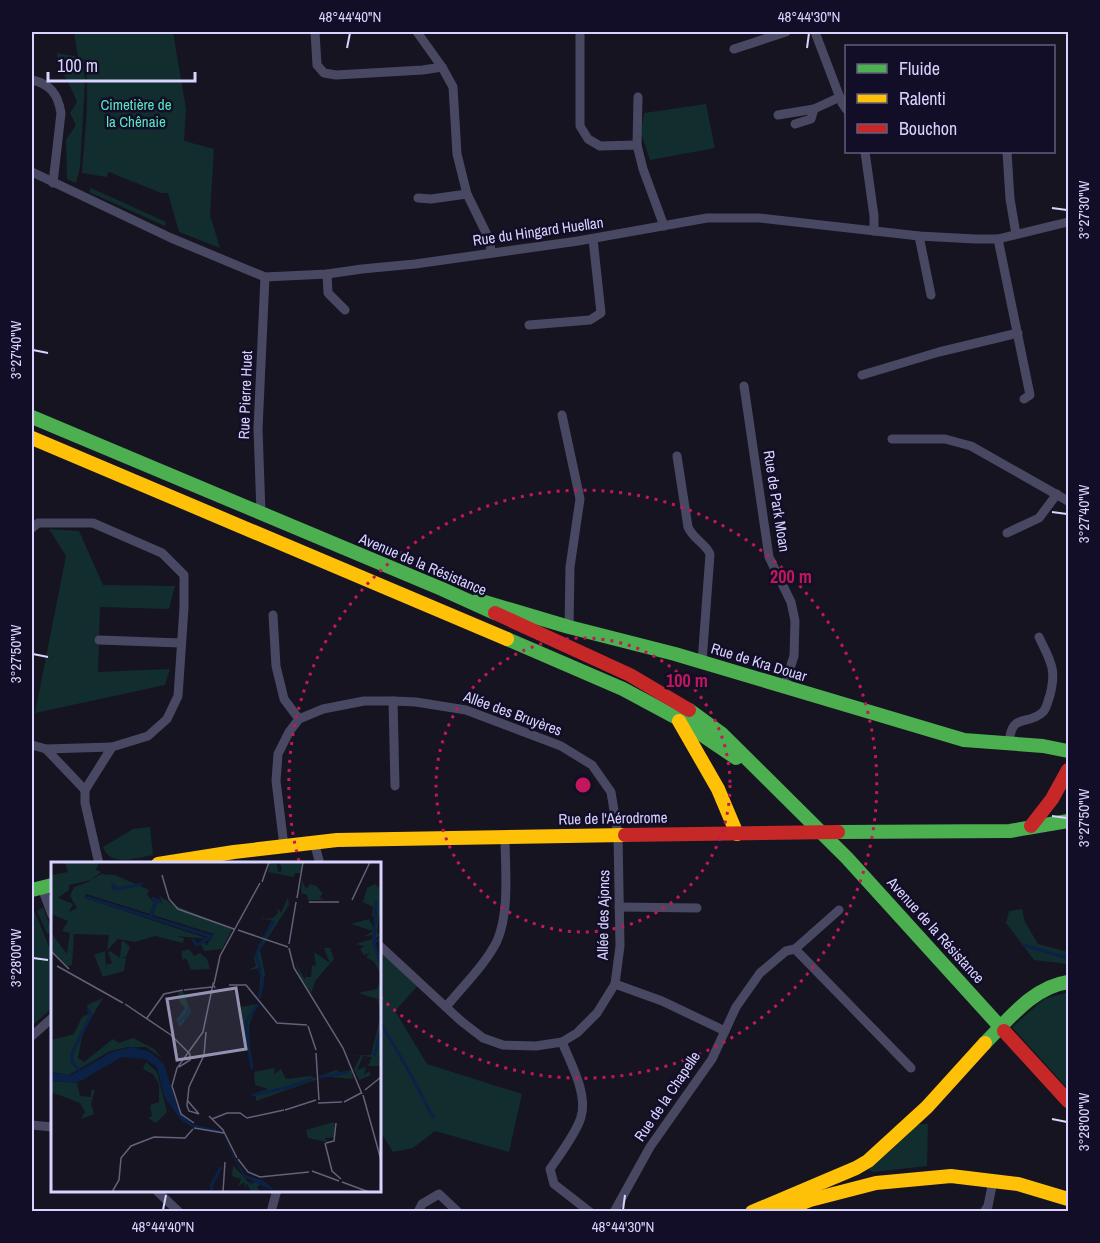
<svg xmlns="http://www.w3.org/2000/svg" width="1100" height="1243" viewBox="0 0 1100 1243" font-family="'Archivo Narrow',sans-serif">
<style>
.green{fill:#122d2d}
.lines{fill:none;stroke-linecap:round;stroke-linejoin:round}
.stream{stroke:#0b2246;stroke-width:3}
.street{stroke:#494862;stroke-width:9}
.fast{stroke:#4caf50;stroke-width:14}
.slow{stroke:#ffc107;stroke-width:14}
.jam{stroke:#c62828;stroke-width:14}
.ticks{fill:none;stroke:#d8d4ff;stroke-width:2}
.ring{fill:none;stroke:#c2185b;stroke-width:3;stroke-dasharray:3 6}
.labels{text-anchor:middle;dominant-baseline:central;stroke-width:5;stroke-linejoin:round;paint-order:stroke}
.park-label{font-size:15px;fill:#5ae5bf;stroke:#120e27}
.street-label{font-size:15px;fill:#d8d4ff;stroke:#120e27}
.inset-river{fill:none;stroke:#0b2246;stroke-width:3}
.inset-road{fill:none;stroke:#64617a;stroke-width:1.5}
.view{fill:#9491b1;fill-opacity:0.15;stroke:#9491b1;stroke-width:3}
.inset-edge{fill:none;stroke:#d8d4ff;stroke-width:3}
.centre{fill:#c2185b;stroke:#120e27;stroke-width:3}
.ring-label{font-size:18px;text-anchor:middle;font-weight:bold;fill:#c2185b;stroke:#120e27;stroke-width:5;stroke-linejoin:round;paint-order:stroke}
.neatline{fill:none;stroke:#d8d4ff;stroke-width:2}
.ticks-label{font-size:15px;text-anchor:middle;fill:#d8d4ff}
</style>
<rect width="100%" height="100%" fill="#161421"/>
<g class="green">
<path d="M74 32H173L186 109 184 141 214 149 210 215 220 248 179 232 168 193H161L109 172 106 177 82 173C84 139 92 88 83 56L85 81 80 167 76 183 67 179 66 140 76 125 70 113 77 102C72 87 58 67 57 53L78 57Z"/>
<path d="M706 104 715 148 650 160 641 133 644 113Z"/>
<path d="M91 188 166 222 165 226 89 192Z"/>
<path d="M49 529 79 531 103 585 175 586 169 609 100 607 98 672 170 669 165 685 35 713 66 556Z"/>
<path d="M150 827 153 855C136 858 110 867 103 847L133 829Z"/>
<path d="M32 905 52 954V1008L32 1026Z"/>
<path d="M43 907 52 931 47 934 37 911Z"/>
<path d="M1022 909 1025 922 1038 944 1068 952V964L1034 960 1006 923 1009 911Z"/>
<path d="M380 945 420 983 395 1011 427 1064 522 1094 509 1152 435 1131 413 1148 393 1152 380 1131Z"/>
<path d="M1068 992V1089L1012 1027 1044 999Z"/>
<path d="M923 1124H928L927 1166 873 1172 869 1170 870 1167 916 1125Z"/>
</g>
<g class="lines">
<g class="stream">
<path d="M1023 945 1068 958"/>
<path d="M380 1022 406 1066 433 1117"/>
</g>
<g class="street">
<path d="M315 32 317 65 324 73 336 75 423 70 442 67"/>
<path d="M417 32 442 67 453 87 457 154 467 194 490 241 491 253"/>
<path d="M580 32V126L588 139 600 146 637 145 643 169 664 226"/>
<path d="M815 32 842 103 846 109"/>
<path d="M734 49 786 32"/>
<path d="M32 80C50 84 58 94 61 113L53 183"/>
<path d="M778 115 814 109 840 97"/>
<path d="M795 124 811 119 814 109"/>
<path d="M637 145 638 97"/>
<path d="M865 152 874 216V231"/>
<path d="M1007 152 1010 199 1016 234"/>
<path d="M32 172 171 238 265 277 327 274 362 269 415 264 578 241 707 218H760L919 236 975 239H998L1068 222"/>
<path d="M418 198 431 199 467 194"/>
<path d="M919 236 931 295"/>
<path d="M998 239 1030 395 1024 399"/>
<path d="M327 274 328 293 345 310"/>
<path d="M529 325 590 320 601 313 593 239"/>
<path d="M862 375 939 352 1018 333"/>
<path d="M744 386 769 557 791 602 795 621 794 656 784 687"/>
<path d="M562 415 580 499 570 567 569 627"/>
<path d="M892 439H945L971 446 1068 501"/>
<path d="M677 456 688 527C693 539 705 543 710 554L702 662"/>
<path d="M261 513 258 429 265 277"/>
<path d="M32 528 38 523H93L162 553 184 575V608L178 696 167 719 148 736 112 747 85 790V803L99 864"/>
<path d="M1007 533 1039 518 1057 494"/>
<path d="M273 615 276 666 284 699 299 719"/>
<path d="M99 640 181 643"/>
<path d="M393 701 395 786"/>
<path d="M1009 744C1011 711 1027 727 1043 712 1047 708 1048 700 1050 695 1057 668 1050 661 1039 637"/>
<path d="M32 745 46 749 85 790"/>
<path d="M46 749 112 747"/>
<path d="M314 842 320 864"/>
<path d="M284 846 276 781 278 754 289 732 299 719 323 709 364 701H393L416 702 466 710 561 746 592 765 611 792 618 835 620 946 615 984 597 1013 577 1033 562 1042 536 1046 503 1045 483 1038 461 1021 380 946"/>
<path d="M42 888 52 915"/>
<path d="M619 907 697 908"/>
<path d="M795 949 839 910"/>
<path d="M615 984 662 1001 725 1031"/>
<path d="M446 1007C463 986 485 965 497 941 510 912 505 867 505 836"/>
<path d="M32 1036 52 1018"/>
<path d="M562 1042C571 1064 588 1094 581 1117 577 1132 559 1156 550 1169L554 1184 590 1212"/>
<path d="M32 1125 52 1127"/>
<path d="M156 1190 179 1212"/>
<path d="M271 1212 277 1190"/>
<path d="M418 1212 422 1204 439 1194 458 1212"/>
<path d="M614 1212 650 1147 712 1059 736 1007 760 973 786 951 795 949 911 1068"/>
<path d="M984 1212 988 1206 993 1181"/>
</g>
<g class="fast">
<path d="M32 417 442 589 495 613"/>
<path d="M478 600 569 627 675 654 964 740 1043 746 1068 751"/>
<path d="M507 639 623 689 677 718 736 758"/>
<path d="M689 710 722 734 847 858 1004 1031"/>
<path d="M838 832 1010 831 1068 821"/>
<path d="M32 890 52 885"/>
<path d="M985 1043C1009 1019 1033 987 1068 982"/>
</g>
<g class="slow">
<path d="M32 438 507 639"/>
<path d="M679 721 718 789 737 834"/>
<path d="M158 864 234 852 337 840 625 835"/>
<path d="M752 1212 856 1168 868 1161 927 1107 985 1043"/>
<path d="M780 1212 810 1200 876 1183 951 1176 1018 1184 1068 1199"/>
</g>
<g class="jam">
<path d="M495 613 630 675 689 710"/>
<path d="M1031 826 1052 799 1068 770"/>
<path d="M625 835 838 832"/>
<path d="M1004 1031 1068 1101"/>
</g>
</g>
<path class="ticks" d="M347 48 350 33M807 48 809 33M1052 208 1067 210M33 350 48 353M1052 512 1067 514M33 654 48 657M1052 816 1067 818M33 958 48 960M1052 1119 1067 1122M163 1210 166 1195M623 1210 625 1195"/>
<g class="ring">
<circle cx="583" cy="785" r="147"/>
<path d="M299 861A294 294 0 1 1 381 998"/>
</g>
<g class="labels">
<g class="park-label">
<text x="136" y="104">Cimetière de<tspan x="136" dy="17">la Chênaie</tspan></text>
</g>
<g class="street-label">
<text transform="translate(538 231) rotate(-8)">Rue du Hingard Huellan</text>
<text transform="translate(245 395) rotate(-88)">Rue Pierre Huet</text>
<text transform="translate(777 501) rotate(81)">Rue de Park Moan</text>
<text transform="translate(423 564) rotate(23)">Avenue de la Résistance</text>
<text transform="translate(759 662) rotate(17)">Rue de Kra Douar</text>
<text transform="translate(513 713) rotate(20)">Allée des Bruyères</text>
<text transform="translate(613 818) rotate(-1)">Rue de l'Aérodrome</text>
<text transform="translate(603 915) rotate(-89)">Allée des Ajoncs</text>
<text transform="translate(936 930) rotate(48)">Avenue de la Résistance</text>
<text transform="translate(667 1096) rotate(-56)">Rue de la Chapelle</text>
</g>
</g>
<g transform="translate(51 862)">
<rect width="330" height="330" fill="#161421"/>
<path d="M14 0H48L45 8 50 10 40 18 18 23V28L7 36 22 42 18 50 26 46 19 34 23 25 35 21 50 12 64 13 98 28 96 33 103 41 99 52 35 32 34 36 158 77 124 74 133 76 132 81 104 74 84 80 67 77 56 88 58 73 23 72 21 103 17 104 0 88V71L16 92 19 71 11 69 17 59 0 52V13L17 10ZM218 0 226 2 227 10 231 9 229 0H250V11H244L243 15 217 10ZM251 18 255 27 259 22 266 24 271 31 274 26 269 36 273 38H257L256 33 250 31ZM324 22 328 26 330 22 329 54H325L328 55 326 71 330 73 324 77 330 112 323 100 315 95 319 91 313 93 309 87 313 84 305 82 321 77V73L314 74 322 69 300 62 318 57 323 67 326 58 321 54 322 45 312 40 316 26ZM109 34 121 42 181 67 171 87 154 89 149 82 154 80 155 84 163 72 102 53 106 41H111ZM237 35 238 43 209 88 214 113 208 130 210 106 197 108 205 104 203 96 221 58 211 57 212 52V57L222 56 227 51 226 46 230 51ZM71 78 79 85 75 95H70L75 96 73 109 52 115 43 93 54 89 55 103 61 101 57 91 59 89 69 96ZM273 86H279L283 97 265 118 260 131 250 116 244 100 254 118 257 101 255 115H260L261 103 265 104 263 90 279 101ZM138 87 143 94 149 91 156 97 159 107 140 108 135 96 131 98V89ZM330 116V192L327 197H330V204H317L321 195 312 194 306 208 315 205 313 213 318 209 320 213 308 218 303 207 310 193 299 194 320 193 329 156 327 137 307 131 326 127ZM128 129H132L140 150 129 165 125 158 134 146 126 136ZM52 136 32 170 27 196 33 200 62 177 68 181 82 176 103 187 111 196 95 185H77L59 189 18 213 0 210V178L23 172 31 155 38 152 36 143ZM206 142 198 163 199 187H195L190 145ZM95 200 106 210 116 250 105 261 97 256 101 254 99 243 108 240V222L102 212 92 207ZM224 206 223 212 230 207 235 217 259 214 267 217 205 239V231L217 227 204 223 203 210ZM285 208 290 211 301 208 302 217 269 214ZM0 219 26 221 29 234 40 235V228H44L40 242 43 252 30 257 34 250 29 241 0 230ZM283 260 284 275 274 276 276 280 257 276 255 268ZM182 303 201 324 198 319 202 322 204 317 212 321 206 325 209 330H200L196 321 195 326 193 320 187 325 190 317 181 314Z" fill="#122d2d"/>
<path d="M81 185 99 190 113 202 126 244 141 262 168 268 194 313 213 319 225 330 193 315 170 272 141 265 130 258 113 234 106 205 94 197 71 195 26 221 0 219V211L21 213 61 190Z" fill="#0b2246"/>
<path class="inset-river" d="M67 27 62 23V26L67 27 91 22M35 35 162 75M98 55 100 54 104 40H105V38L101 36 105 40 110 39 105 38M213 76 223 59M141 77 146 83 159 75M330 77 323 80 330 104M323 80 325 39M209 106 205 94 211 79M208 136 212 121 209 107M127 160 136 153 138 145M198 186 195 160 207 142M198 187 201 207M323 194 329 172M28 208 21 200V191L40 153 37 147M268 215 298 210M231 227 261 217M201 233 230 227M161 330 160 324 170 305"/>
<path class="inset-road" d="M111 13 118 37 127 47 183 67M211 20 218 0M246 36 252 0M301 38 319 0M258 40H288M187 68 237 85M238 82 245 40M238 86 243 106 292 186 311 232M0 89 18 107M6 104 72 141M163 122 169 94 209 21M178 123H195L226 161 256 163M133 128 161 125M74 142 120 173 139 192V198L128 205M96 156 113 132 132 128M257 164 265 188M265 191 268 238M314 228 330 215M312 233 330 298M136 238 148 252M293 240 310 231M267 241 291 240M234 248 265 238M148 252 138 249 136 244 138 225 153 193 155 170M158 254 172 268 186 296M161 257 176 251H189L196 256 233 248M143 261 130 252 121 224 126 206 152 170 162 122 164 126M143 266 173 271M274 281 281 309 290 317M275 281 283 279 285 261M187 297 197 310 209 315 258 310M261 309 288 319M291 320 318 330M61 330 68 318 70 296 80 284 103 275 134 276 142 267M172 330 174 300"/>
<path class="view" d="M185 126 195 187 126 198 116 137Z"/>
<rect width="330" height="330" class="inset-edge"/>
</g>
<circle cx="583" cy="785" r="9" class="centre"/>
<g class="ring-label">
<text x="791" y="583">200 m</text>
<text x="687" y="687">100 m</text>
</g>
<rect width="1100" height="1243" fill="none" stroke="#120e27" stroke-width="66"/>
<rect x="845" y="45" width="210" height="108" fill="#120e27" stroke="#615d7d" stroke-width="1.5"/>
<rect x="857" y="64" width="30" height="9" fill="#4caf50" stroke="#615d7d" stroke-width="1.5"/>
<text x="899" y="75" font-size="18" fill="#d8d4ff">Fluide</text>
<rect x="857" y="94" width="30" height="9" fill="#ffc107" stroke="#615d7d" stroke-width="1.5"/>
<text x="899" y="105" font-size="18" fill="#d8d4ff">Ralenti</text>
<rect x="857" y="124" width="30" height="9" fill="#c62828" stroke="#615d7d" stroke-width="1.5"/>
<text x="899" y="135" font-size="18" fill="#d8d4ff">Bouchon</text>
<path d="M48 72v9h147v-9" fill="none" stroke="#d8d4ff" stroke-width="3"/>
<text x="57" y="72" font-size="18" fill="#d8d4ff" stroke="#120e27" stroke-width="4.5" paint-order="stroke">100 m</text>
<rect x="33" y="33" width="1034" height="1177" class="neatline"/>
<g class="ticks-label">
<text x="350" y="22">48°44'40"N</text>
<text x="809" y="22">48°44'30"N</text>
<text transform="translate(1084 210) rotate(-90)" y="5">3°27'30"W</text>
<text transform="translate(16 350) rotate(-90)" y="5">3°27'40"W</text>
<text transform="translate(1084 514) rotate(-90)" y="5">3°27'40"W</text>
<text transform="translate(16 654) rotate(-90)" y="5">3°27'50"W</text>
<text transform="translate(1084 818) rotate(-90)" y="5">3°27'50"W</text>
<text transform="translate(16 958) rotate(-90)" y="5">3°28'00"W</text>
<text transform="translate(1084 1122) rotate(-90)" y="5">3°28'00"W</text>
<text x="163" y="1232">48°44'40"N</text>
<text x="623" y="1232">48°44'30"N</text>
</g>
</svg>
